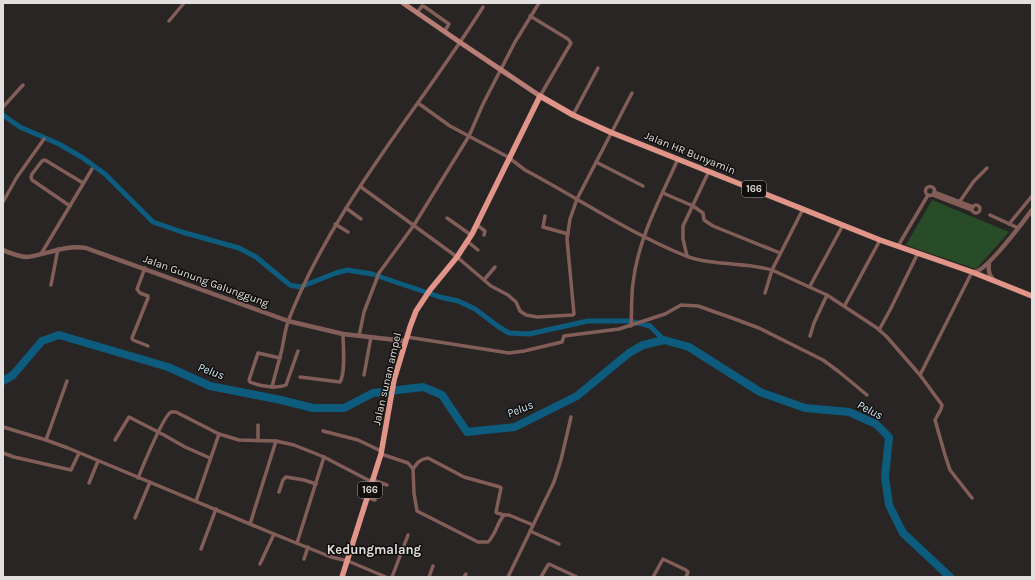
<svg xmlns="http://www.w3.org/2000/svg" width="1035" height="580" viewBox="0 0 1035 580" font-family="Karla,sans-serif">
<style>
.green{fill:#284c28}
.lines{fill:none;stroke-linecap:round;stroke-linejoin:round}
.canal{stroke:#0d5b7d;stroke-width:5}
.river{stroke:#0d5b7d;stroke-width:8}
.minor{stroke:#835e58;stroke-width:3.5}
.tertiary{stroke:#835e58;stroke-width:4.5}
.secondary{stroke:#b87d74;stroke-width:5}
.primary{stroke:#e19589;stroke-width:5.5}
.labels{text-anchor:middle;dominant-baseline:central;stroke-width:3;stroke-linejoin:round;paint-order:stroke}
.shield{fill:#100f0e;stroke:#a3a1a0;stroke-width:1}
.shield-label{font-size:10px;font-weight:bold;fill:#e2e0df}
.street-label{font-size:11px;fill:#e2e0df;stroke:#100f0e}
.water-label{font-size:12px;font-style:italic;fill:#d1e6f3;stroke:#100f0e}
.quarter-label{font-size:13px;font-weight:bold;fill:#e2e0df;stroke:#100f0e}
</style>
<rect width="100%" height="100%" fill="#282524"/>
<path class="green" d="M932 200 1009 232 976 269 906 245Z"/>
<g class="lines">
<path class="canal" d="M3 115 20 127 59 144 83 158 105 174 153 222 182 232 239 248 256 257 290 285 300 287 336 273 347 270 372 274 440 297 458 301 475 309 499 327 509 333 529 334 588 321H630L650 326 664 340"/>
<path class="river" d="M3 381 13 375 42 341 59 335 168 367 210 386 281 400 313 408H344L373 393 423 387 442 395 467 432 515 427 577 396 629 353 643 345 664 340 689 347 760 392 805 408 849 412 876 424 889 437 885 477 889 505 903 533 950 577"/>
<g class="minor">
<path d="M417 13 422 6 425 7 449 24 444 32"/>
<path d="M530 16 568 39 571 43 540 96"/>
<path d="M169 21 184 3"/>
<path d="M418 103 450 126 508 157 525 170C578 198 629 233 686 256 713 266 744 262 772 270L765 293"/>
<path d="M3 107 23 85"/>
<path d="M573 115 598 68"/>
<path d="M596 162 643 186"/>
<circle cx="930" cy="191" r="4.5"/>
<path d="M361 187 457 257 491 286 508 295 516 302 520 311 526 315 537 317 573 315 574 314 567 239 570 219 577 199 632 93"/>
<path d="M934 192 973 207"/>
<path d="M663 193 693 206 703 213 704 220 713 226 780 253"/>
<path d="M933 195 972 210"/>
<path d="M960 201 974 181 987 168"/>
<path d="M3 202 17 177 44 139"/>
<circle cx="976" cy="209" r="4"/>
<path d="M70 206 32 180 31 177 32 174 42 161 45 160 83 183"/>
<path d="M346 208 361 219"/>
<path d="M803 209 772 270 827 295 877 328 887 337 920 375 942 405 941 409 935 420 945 455 950 470 972 498"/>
<path d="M990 215 1018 228"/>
<path d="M545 216 543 227 568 234"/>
<path d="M447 218 471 235"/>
<path d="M335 224 348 232"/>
<path d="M1009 224 1032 196"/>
<path d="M477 225 485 231 484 235"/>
<path d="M467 241 478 250"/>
<path d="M898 246 928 195"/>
<path d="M41 254 92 169"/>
<path d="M687 256 683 239V226L709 171"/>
<path d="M145 268 137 289 140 293 148 296V298L132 338 133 340 148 346"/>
<path d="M484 280 495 267"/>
<path d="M51 285 58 249"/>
<path d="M810 286 843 225"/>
<path d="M845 305 880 240"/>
<path d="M631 326C632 311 631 297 633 283 638 239 660 199 678 159"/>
<path d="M879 330 890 310 918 253"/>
<path d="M359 336 364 312 379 273 414 225 469 136 483 104 515 42 539 3"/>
<path d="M810 336 814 323 827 295"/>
<path d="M407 337 509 353 524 351 562 342 564 336 619 329 665 314 681 305 698 306 732 318 759 328 823 360 838 371 867 395"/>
<path d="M280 358 258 353 249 380 250 382C259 386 277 389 286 385L298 351"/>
<path d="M364 375 371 337"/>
<path d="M920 375 972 272"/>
<path d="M300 377 340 382C346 371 343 347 343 334"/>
<path d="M272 387C275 374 279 362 282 349 284 339 285 329 289 319 334 204 418 111 483 7"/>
<path d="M3 427 46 440 68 448 274 534 331 557 348 561 386 577"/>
<path d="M323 431 358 440 381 451"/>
<path d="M46 440 67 381"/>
<path d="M115 440 129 417 164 435 185 447 210 458"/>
<path d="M258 440V425"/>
<path d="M3 453 14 457 71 470 79 453"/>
<path d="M381 454 408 463 413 469 414 493 417 511 478 542H488C496 534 497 523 504 515H509L533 525"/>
<path d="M413 469C417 463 420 459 428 458L464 477 500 487 501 488 496 512 497 513 504 515"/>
<path d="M138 478C143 466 163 416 171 412H176L219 434 239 440 276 441 294 445 324 457 372 482"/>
<path d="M373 480 387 485"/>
<path d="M89 483 98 461"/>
<path d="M279 492 283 480 286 477 304 480 316 484"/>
<path d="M367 498 375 500"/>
<path d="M196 501 219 434"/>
<path d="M135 518 150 482"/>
<path d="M250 524 276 441"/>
<path d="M530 531 559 544"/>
<path d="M297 543 324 457"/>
<path d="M201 549 216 509"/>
<path d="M304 559 308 547"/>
<path d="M260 564 274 534"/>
<path d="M392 577 408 535"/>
<path d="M429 577 433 566"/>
<path d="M464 577 466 574"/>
<path d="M508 577 554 482 561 460 571 417"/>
<path d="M541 577 548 565 549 564 577 577"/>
<path d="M653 577 663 559 686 570 688 572 686 577"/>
</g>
<g class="tertiary">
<path d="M3 250C10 253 19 257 27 257 47 255 65 244 86 248L288 321 343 334 405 341"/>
<path d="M989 263C988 269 989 277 995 281"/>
<path d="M974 272C986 272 1023 222 1032 210"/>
</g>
<path class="secondary" d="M403 3 461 43 540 96"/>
<path class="primary" d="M342 577 381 454 394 380 410 327 416 311 430 290 457 257 472 234 540 96 573 115 610 132 880 240 972 272 1032 296"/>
</g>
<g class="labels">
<g class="shield">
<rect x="742" y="181" width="24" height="16" rx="3"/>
<rect x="358" y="482" width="24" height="16" rx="3"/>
</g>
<g class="shield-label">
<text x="754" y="189">166</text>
<text x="370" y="490">166</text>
</g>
<g class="street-label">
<text transform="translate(690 153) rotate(22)">Jalan HR Bunyamin</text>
<text transform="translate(206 281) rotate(20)">Jalan Gunung Galunggung</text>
<text transform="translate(387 379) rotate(-77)">Jalan sunan ampel</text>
</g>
<g class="water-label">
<text transform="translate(211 371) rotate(20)">Pelus</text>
<text transform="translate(520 409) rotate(-22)">Pelus</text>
<text transform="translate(870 410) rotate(27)">Pelus</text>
</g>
<g class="quarter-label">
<text x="374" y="549">Kedungmalang</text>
</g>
</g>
<rect width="1035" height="580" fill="none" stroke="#e2e0df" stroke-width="8"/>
</svg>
